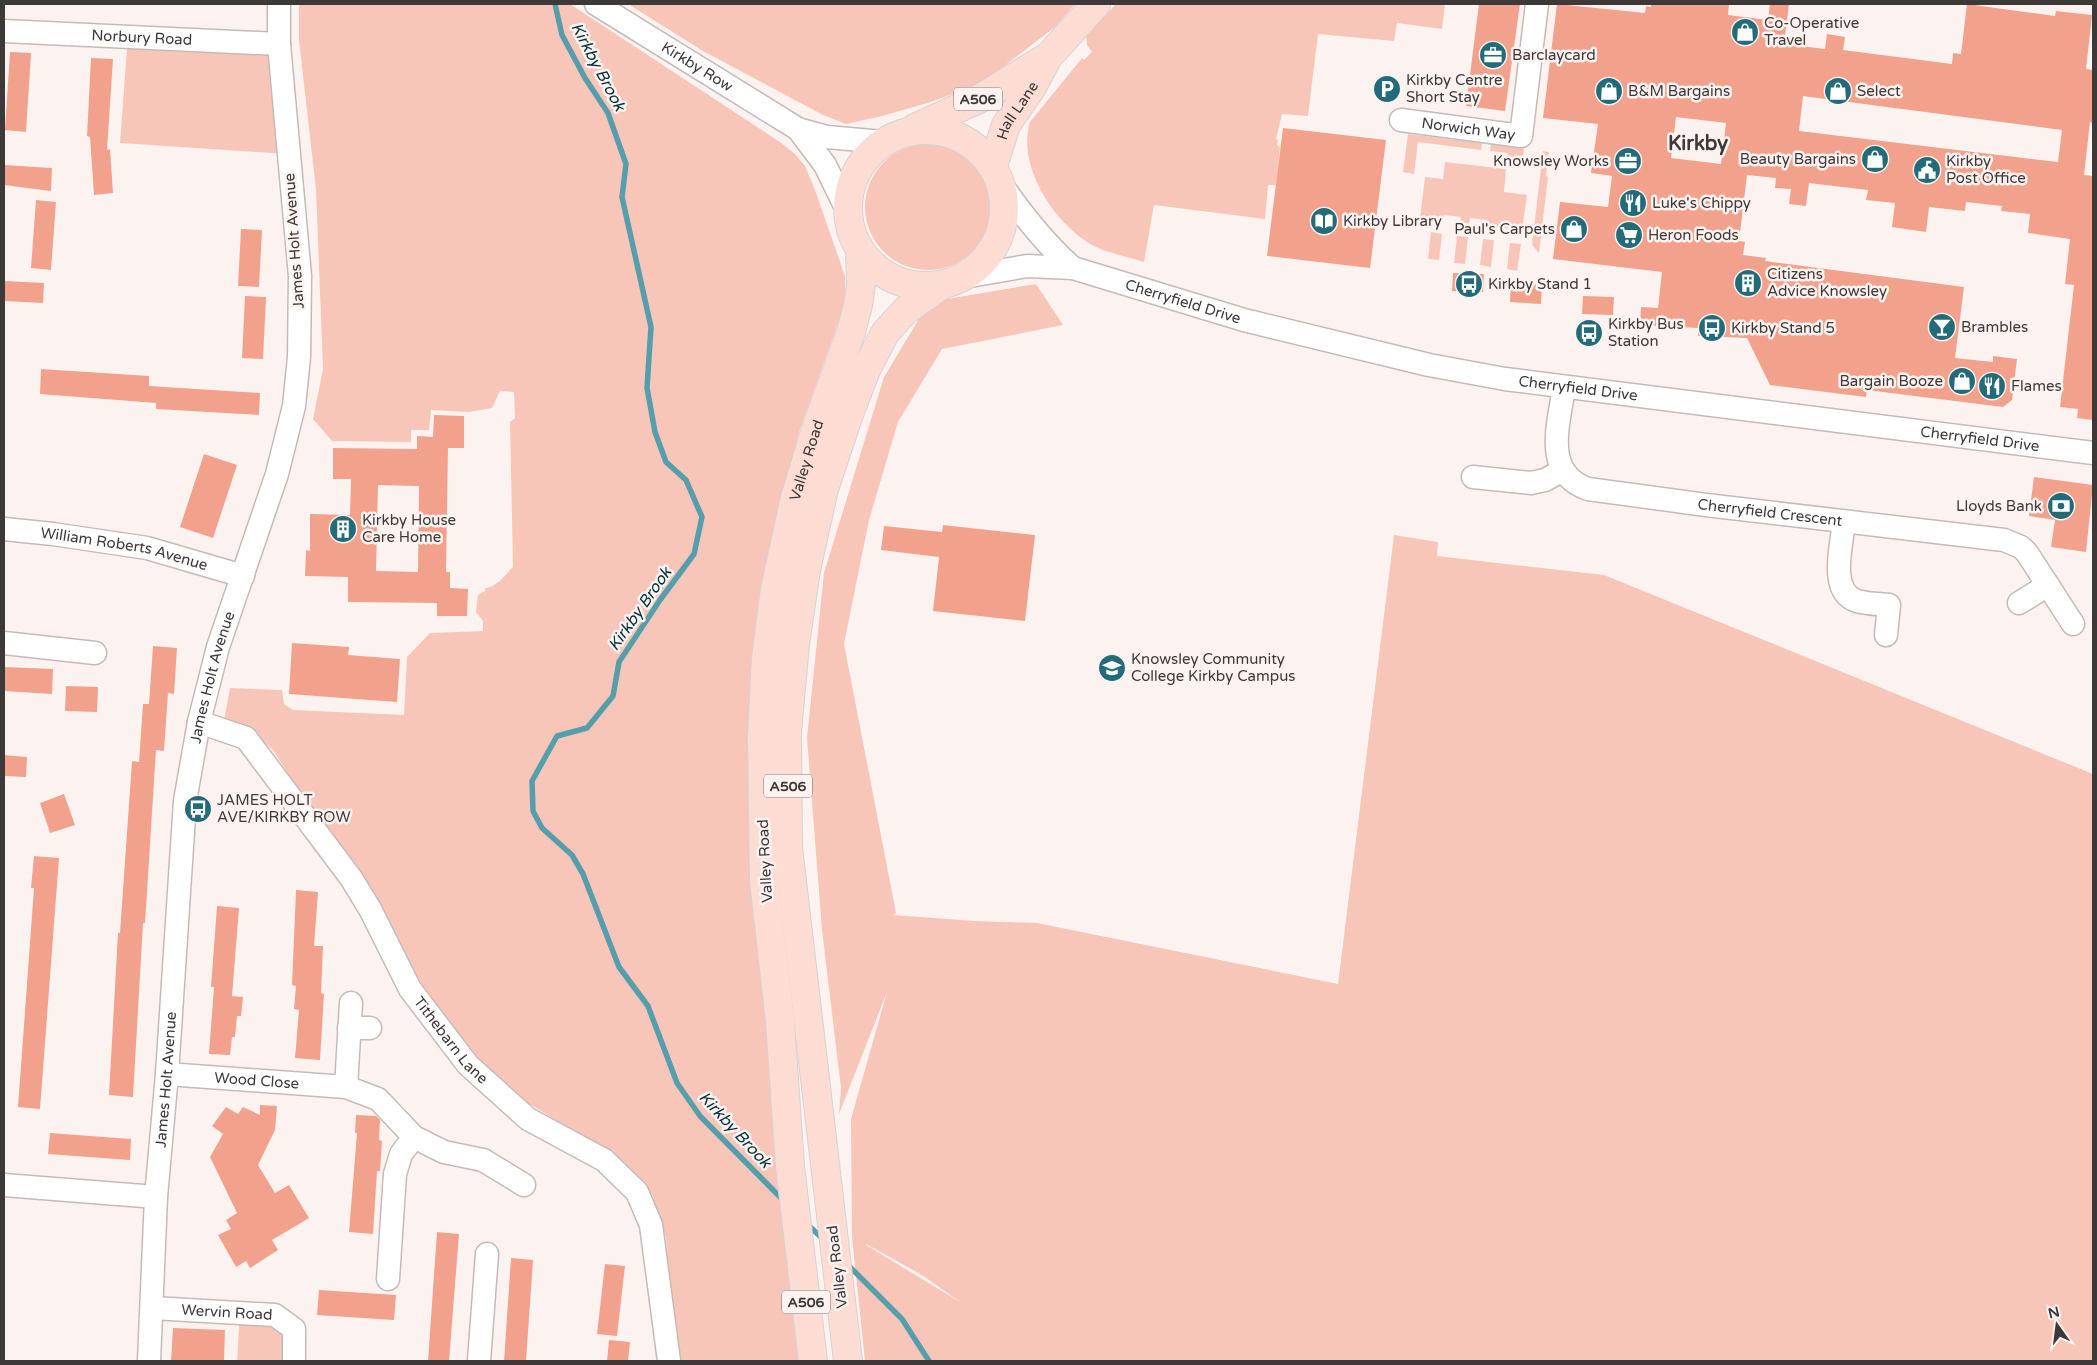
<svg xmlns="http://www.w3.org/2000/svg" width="2097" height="1365" viewBox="0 0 2097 1365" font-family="'Varela Round',sans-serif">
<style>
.green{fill:#f8c6b8;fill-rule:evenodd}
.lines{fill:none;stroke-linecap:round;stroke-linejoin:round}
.stream{stroke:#569eac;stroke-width:5.5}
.building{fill:#f2a28c;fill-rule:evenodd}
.minor-casing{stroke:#c4bbb9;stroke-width:25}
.major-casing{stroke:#d4d3d3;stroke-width:30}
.minor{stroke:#fff;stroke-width:22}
.major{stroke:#fddcd3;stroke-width:28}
.labels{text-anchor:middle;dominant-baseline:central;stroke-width:5;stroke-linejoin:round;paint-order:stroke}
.shield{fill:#fcf3f1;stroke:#767170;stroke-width:1}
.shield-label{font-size:14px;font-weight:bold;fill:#3d3938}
.poi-label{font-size:15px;fill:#3d3938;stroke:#fcf3f1;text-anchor:start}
.street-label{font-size:15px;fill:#3d3938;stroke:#fcf3f1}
.water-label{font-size:16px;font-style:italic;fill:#00313a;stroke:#fcf3f1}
.district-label{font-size:20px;font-weight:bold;fill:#3d3938;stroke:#fcf3f1}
</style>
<rect width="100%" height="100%" fill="#fcf3f1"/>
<g class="green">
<path d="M299 4H570L780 142 795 154 805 166 815 190 845 276V304L800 429 776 529 757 636 800 1361H675L666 1238 652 1194 623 1162 517 1096 477 1058 441 1018 413 969 273 750 252 731 224 720 230 688 282 690 284 704 293 710 404 715 407 657 430 633 483 631V621L476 612 478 595 485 591V588C497 587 505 575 513 567L510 422 515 418 514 392 500 391 492 408 469 412 431 410 429 430H411V442L332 441 313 419 323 369 316 190 299 40Z"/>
<path d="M628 4H1075L1055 27 982 83 931 102 882 116 846 124 823 115 703 51Z"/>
<path d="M1116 4H1445L1442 29 1397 23 1394 41 1318 34 1308 116 1282 114 1276 139 1278 140 1277 145 1280 147 1276 185H1268L1265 219 1154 205 1144 262C1129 257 1111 254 1096 247 1056 227 1016 167 1030 122L1082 58 1084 60 1092 52 1087 45 1086 35Z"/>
<path d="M128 36 279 44 288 154 120 143Z"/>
<path d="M1408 134 1482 143 1481 150 1418 142 1414 174 1403 172Z"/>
<circle cx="928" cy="207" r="63"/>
<path d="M1491 144 1524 148 1523 161 1507 159 1508 153 1490 151Z"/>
<path d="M1543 151 1549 152 1546 176 1548 177 1539 253 1532 245Z"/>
<path d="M1445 162 1506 169 1504 192 1527 195 1522 230 1487 226V220L1470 218 1469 224 1460 222 1461 217 1444 215 1443 221 1420 218 1425 177 1443 179Z"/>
<path d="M1431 232 1442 234 1439 260 1428 259Z"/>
<path d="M1457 236 1468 237 1465 264 1454 263Z"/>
<path d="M1483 239 1494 240 1491 267 1480 265Z"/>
<path d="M1510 243 1521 244 1517 271 1507 269Z"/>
<path d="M1036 284 1063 325 942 349 898 422 869 520 844 644 896 913 893 915 975 921 1037 923 1338 984 1394 535 1438 542 1437 556 1604 575 2093 774V1361H865L852 1237 851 1119 887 992 839 1114 841 1088 822 930 807 738 824 573 884 377 929 302ZM866 1244 922 1275 960 1302 866 1245Z"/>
<path d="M240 1312 294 1329 292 1361H237Z"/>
</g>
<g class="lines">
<g class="stream">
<path d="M555 4 562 35 585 78 608 113 626 164 622 197 651 327 647 388 655 432 666 462 686 480 702 517 694 554 660 600 619 662 613 696 587 728 557 736 532 781 533 811 542 828 572 855 583 874 619 967 648 1006 677 1083 700 1116 784 1201"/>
<path d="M806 1223 825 1241"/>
<path d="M847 1264 902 1319 929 1361"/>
</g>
</g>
<g class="building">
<path d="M1479 4H1520L1505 111 1466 106Z"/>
<path d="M1557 4 1645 13 1646 6 1651 7V4H1729L1728 15 1768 20 1770 4H1789L1784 44 1825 49 1827 34 1845 37 1843 50 1952 64 1953 53 1961 54 1967 4 2055 16 2056 11 2092 15 2086 69 2093 70V123L2090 122 2084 175 2093 176V420L2077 418 2078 409 2060 407 2074 285 2065 284 2070 239 2028 233 2030 214 2001 211 2002 206 1966 202 1965 211 1929 207 1926 232 1892 227 1895 203 1866 200 1868 190 1809 183 1806 206 1789 204 1791 189 1775 188 1776 178 1747 175 1739 241 1745 242 1743 255 1766 258 1765 261 1964 287 1955 358 1993 362V356L2017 359 2012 400 2003 407 1867 390 1866 397 1770 385 1747 338 1698 336V328L1640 325 1641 307 1658 308 1662 272 1553 259 1560 202 1608 207 1612 176 1591 173 1598 124 1543 118ZM1803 96 2062 130 2058 162 1799 131ZM1676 117 1726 123 1721 164 1671 158Z"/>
<path d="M10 52 31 53 26 132 5 130Z"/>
<path d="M91 58 113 59 107 150 110 149 113 193 94 195 90 137 87 136Z"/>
<path d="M1283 128 1386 140 1370 268 1267 256Z"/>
<path d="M4 165 52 168 51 191 4 185Z"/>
<path d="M36 200 56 202 51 270 31 268Z"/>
<path d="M241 229 262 230 259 287 238 286Z"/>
<path d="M1453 273 1484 274 1483 292 1452 291Z"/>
<path d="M4 281 44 283 43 303 4 301Z"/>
<path d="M1511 284 1542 285 1541 304 1510 302Z"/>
<path d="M245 296 266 297 263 359 242 358Z"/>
<path d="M1583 296 1614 297 1613 315 1582 314Z"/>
<path d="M41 369 149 376V386L260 393 259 415 156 409V403L40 394Z"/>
<path d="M434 415 464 416V448H448L446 572H450V588L468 589 467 616H437V603L348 602V577L305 576 306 550 310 551V514L350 515 351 479H333V448L417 449V436L433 437ZM378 485 419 486 418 572 376 571Z"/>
<path d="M204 454 237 465 213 538 180 527Z"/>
<path d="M2034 477 2093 485 2086 552 2051 547 2055 520 2029 516Z"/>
<path d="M943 525 1035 535 1025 621 933 611 939 557 881 550 884 526 942 532Z"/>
<path d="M292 643 349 647 348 655 400 659 397 702 289 694Z"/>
<path d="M153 646 177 648 174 694 168 693 164 751 156 750 145 923H143L133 1097 109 1095 118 933H120L132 761 139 762 143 704H149Z"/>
<path d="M4 667 53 669 52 694 4 691Z"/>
<path d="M66 686 98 687 97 712 65 711Z"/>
<path d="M4 755 27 757 26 777 4 776Z"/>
<path d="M64 794 75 825 50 833 40 803Z"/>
<path d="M34 856 59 858 40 1109 18 1107 34 888H31Z"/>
<path d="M296 890 318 892 314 946H323L321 993 324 994 320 1060 295 1058 299 1010 294 1009 296 986 292 985Z"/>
<path d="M217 906 239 908 232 996 243 997 241 1016H237L235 1037H232L230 1055 209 1054 214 987H211Z"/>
<path d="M260 1105 277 1106 275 1130 258 1165 275 1193 289 1185 309 1218 272 1240 278 1250 250 1268 246 1261 236 1267 218 1235 231 1229 226 1220 237 1213 210 1157 223 1134 212 1126 226 1107 238 1114 243 1107 260 1115Z"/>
<path d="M356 1115 376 1116 380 1120 379 1140 382 1141 380 1171H377L373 1234 349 1232 357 1133H355Z"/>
<path d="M50 1133 131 1139 130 1160 48 1154Z"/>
<path d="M437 1232 459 1234 449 1361H428Z"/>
<path d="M511 1258 533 1260 526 1361H504Z"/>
<path d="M605 1264 625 1266 617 1336 597 1334Z"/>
<path d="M319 1290 396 1295 394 1320 317 1315Z"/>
<path d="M173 1328 225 1330 224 1361H171Z"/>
<path d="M609 1340 630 1342 628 1361H607Z"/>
</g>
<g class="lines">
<g class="minor-casing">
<g id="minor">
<path id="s1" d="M596 4 798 129 827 137 883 142"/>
<path id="s2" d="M4 31 279 44"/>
<path id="s3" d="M1401 120 1521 136 1537 4"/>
<path d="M798 129 825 165 847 210"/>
<path d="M1001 184C1022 214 1045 244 1073 268"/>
<path id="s4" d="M964 277 1027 266 1073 268 1244 320 1429 365 1505 379 2093 453"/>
<path id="s5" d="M1564 387C1559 424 1542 473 1588 489L1706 505 2004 540 2021 547 2027 553 2073 624"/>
<path d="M1473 477 1531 483 1545 480 1563 470"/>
<path d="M1844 522C1842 544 1828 592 1857 601 1867 604 1879 604 1889 605L1886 635"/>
<path id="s6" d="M4 529 53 534 147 548 243 576"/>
<path d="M2019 603 2048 585"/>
<path d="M4 643 95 653"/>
<path id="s7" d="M199 722 246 738 351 878 370 909 410 989 468 1065 528 1119 604 1160 637 1192 651 1225 669 1361"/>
<path d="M349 1028H370"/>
<path id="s8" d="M167 1074 346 1087 378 1099 414 1137 444 1152 483 1160 524 1185"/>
<path d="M346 1087 351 1003"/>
<path d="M4 1185 156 1197"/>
<path d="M388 1279 395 1174 401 1154 414 1137"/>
<path id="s9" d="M153 1308 275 1315 294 1329V1361"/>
<path id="s10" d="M149 1361 156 1197 167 1074 185 801 199 722 218 647 277 474 294 406 299 357 300 276 279 44V4"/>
<path d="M479 1361 487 1254"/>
</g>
</g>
<g class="major-casing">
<g id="major">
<path d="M915 128 983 97 1044 59"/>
<circle cx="926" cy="208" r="78"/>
<path id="s11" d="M993 166 1006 125 1032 87 1048 57 1096 4"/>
<path id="s12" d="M813 1361 790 1166 780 1021 764 881 762 736 766 658 775 589 795 498 816 429 851 332 858 305 861 285 860 251"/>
<path d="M848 1361 788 847 787 732 795 644 806 570 824 489 848 417 866 370 885 333 906 310 940 286"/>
</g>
</g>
<use href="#minor" class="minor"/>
<use href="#major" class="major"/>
</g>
<defs>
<g id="shop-disc" transform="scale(1.4375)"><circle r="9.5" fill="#236b78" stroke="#fcf3f1"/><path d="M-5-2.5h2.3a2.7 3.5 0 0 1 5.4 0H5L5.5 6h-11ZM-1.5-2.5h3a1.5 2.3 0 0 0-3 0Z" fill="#fff"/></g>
<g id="office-disc" transform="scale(1.4375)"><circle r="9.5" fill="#236b78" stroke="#fcf3f1"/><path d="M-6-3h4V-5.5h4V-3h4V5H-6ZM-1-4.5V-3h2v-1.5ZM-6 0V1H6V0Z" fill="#fff"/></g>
<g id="parking-disc" transform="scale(1.4375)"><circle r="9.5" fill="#236b78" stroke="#fcf3f1"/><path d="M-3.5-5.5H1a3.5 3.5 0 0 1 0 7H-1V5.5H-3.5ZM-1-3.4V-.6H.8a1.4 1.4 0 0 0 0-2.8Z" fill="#fff"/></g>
<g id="civic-disc" transform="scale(1.4375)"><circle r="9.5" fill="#236b78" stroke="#fcf3f1"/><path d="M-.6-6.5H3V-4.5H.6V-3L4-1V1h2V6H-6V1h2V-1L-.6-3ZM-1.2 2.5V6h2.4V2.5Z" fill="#fff"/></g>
<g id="restaurant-disc" transform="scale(1.4375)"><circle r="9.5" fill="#236b78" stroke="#fcf3f1"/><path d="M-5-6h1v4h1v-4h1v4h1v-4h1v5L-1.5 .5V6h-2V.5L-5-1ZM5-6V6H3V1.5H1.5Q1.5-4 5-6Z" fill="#fff"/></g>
<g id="library-disc" transform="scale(1.4375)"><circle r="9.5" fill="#236b78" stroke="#fcf3f1"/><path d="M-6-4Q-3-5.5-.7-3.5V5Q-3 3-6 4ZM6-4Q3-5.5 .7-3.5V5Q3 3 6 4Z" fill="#fff"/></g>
<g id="supermarket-disc" transform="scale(1.4375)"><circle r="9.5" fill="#236b78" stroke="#fcf3f1"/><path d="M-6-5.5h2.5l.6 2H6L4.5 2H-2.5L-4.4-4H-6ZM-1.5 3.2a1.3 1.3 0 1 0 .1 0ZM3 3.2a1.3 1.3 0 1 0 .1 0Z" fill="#fff"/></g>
<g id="building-disc" transform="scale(1.4375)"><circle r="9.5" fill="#236b78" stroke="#fcf3f1"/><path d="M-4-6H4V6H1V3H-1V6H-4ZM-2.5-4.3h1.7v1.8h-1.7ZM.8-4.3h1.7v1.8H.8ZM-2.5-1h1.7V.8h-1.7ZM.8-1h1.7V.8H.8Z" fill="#fff"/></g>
<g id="bus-disc" transform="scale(1.4375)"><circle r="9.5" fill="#236b78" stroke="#fcf3f1"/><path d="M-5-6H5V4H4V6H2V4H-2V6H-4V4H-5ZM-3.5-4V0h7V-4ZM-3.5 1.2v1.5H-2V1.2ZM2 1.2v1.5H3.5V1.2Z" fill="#fff"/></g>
<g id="bar-disc" transform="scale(1.4375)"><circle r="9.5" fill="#236b78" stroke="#fcf3f1"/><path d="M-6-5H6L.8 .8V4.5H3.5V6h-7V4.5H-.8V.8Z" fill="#fff"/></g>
<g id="bank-disc" transform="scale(1.4375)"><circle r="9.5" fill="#236b78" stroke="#fcf3f1"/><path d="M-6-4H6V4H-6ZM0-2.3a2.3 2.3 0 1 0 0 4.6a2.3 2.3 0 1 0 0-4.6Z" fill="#fff"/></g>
<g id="university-disc" transform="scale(1.4375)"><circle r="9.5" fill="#236b78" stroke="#fcf3f1"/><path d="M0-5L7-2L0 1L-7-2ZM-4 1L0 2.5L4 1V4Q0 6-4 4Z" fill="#fff"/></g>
</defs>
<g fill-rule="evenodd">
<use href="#shop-disc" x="1745" y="32"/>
<use href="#office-disc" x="1493" y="55"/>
<use href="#parking-disc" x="1387" y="89"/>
<use href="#shop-disc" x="1609" y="91"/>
<use href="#shop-disc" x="1838" y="91"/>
<use href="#shop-disc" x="1875" y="159"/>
<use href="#office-disc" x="1628" y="161"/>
<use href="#civic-disc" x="1927" y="170"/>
<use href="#restaurant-disc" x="1633" y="203"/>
<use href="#library-disc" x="1324" y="221"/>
<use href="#shop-disc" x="1574" y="229"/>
<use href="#supermarket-disc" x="1629" y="235"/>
<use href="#building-disc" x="1748" y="283"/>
<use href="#bus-disc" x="1469" y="284"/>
<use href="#bar-disc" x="1942" y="327"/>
<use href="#bus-disc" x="1712" y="328"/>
<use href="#bus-disc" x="1589" y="333"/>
<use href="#shop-disc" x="1962" y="381"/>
<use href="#restaurant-disc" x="1992" y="386"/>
<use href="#bank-disc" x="2061" y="506"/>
<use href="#building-disc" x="343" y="529"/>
<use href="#university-disc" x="1112" y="668"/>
<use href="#bus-disc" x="198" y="809"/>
</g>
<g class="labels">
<g class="shield">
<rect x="954" y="87.5" width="48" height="23" rx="4"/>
<rect x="764" y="774.5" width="48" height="23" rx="4"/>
<rect x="782" y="1290.5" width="48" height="23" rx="4"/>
</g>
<g class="shield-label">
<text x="978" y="99">A506</text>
<text x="788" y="786">A506</text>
<text x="806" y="1302">A506</text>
</g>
<g class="poi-label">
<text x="1764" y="23">Co-Operative<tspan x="1764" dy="17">Travel</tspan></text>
<text x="1512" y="55">Barclaycard</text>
<text x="1406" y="80">Kirkby Centre<tspan x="1406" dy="17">Short Stay</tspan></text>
<text x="1628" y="91">B&amp;M Bargains</text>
<text x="1857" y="91">Select</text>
<text x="1856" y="159" text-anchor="end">Beauty Bargains</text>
<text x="1609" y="161" text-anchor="end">Knowsley Works</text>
<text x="1946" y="161">Kirkby<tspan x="1946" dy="17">Post Office</tspan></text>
<text x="1652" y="203">Luke's Chippy</text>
<text x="1343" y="221">Kirkby Library</text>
<text x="1555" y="229" text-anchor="end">Paul's Carpets</text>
<text x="1648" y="235">Heron Foods</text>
<text x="1767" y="274">Citizens<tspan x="1767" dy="17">Advice Knowsley</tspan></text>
<text x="1488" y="284">Kirkby Stand 1</text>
<text x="1608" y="324">Kirkby Bus<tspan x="1608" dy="17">Station</tspan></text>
<text x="1961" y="327">Brambles</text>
<text x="1731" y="328">Kirkby Stand 5</text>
<text x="1943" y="381" text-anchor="end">Bargain Booze</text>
<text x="2011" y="386">Flames</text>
<text x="2042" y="506" text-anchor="end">Lloyds Bank</text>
<text x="362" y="520">Kirkby House<tspan x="362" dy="17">Care Home</tspan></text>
<text x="1131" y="659">Knowsley Community<tspan x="1131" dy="17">College Kirkby Campus</tspan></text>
<text x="217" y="800">JAMES HOLT<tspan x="217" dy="17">AVE/KIRKBY ROW</tspan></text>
</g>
<g class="street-label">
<text stroke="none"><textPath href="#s2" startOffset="138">Norbury Road</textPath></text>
<text stroke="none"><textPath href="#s1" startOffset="119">Kirkby Row</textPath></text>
<text stroke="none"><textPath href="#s11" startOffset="61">Hall Lane</textPath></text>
<text stroke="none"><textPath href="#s3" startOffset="68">Norwich Way</textPath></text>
<text transform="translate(294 241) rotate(-94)">James Holt Avenue</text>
<text stroke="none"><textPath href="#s4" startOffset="225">Cherryfield Drive</textPath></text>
<text stroke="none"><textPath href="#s4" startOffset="630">Cherryfield Drive</textPath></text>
<text stroke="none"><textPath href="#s4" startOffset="1035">Cherryfield Drive</textPath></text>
<text stroke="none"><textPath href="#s12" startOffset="908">Valley Road</textPath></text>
<text stroke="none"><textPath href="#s5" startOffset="300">Cherryfield Crescent</textPath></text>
<text stroke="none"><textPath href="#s6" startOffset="122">William Roberts Avenue</textPath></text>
<text stroke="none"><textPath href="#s10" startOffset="688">James Holt Avenue</textPath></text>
<text transform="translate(765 861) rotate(-93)">Valley Road</text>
<text stroke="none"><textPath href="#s7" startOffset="416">Tithebarn Lane</textPath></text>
<text stroke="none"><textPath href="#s10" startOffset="282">James Holt Avenue</textPath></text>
<text stroke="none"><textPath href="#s8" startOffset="90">Wood Close</textPath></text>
<text transform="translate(837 1267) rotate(-97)">Valley Road</text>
<text stroke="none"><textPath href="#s9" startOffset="74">Wervin Road</textPath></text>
</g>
<g class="water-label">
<text transform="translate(598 67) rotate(62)">Kirkby Brook</text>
<text transform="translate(640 609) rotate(-55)">Kirkby Brook</text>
<text transform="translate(735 1130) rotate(47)">Kirkby Brook</text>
</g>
<g class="district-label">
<text x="1698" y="144">Kirkby</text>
</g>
</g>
<rect width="2097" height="1365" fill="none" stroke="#3d3938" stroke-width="10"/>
<g transform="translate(2057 1325) rotate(346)" stroke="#fcf3f1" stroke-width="4" paint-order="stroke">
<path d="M0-4L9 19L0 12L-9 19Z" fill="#3d3938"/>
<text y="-8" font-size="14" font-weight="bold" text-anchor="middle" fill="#3d3938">N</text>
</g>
</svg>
